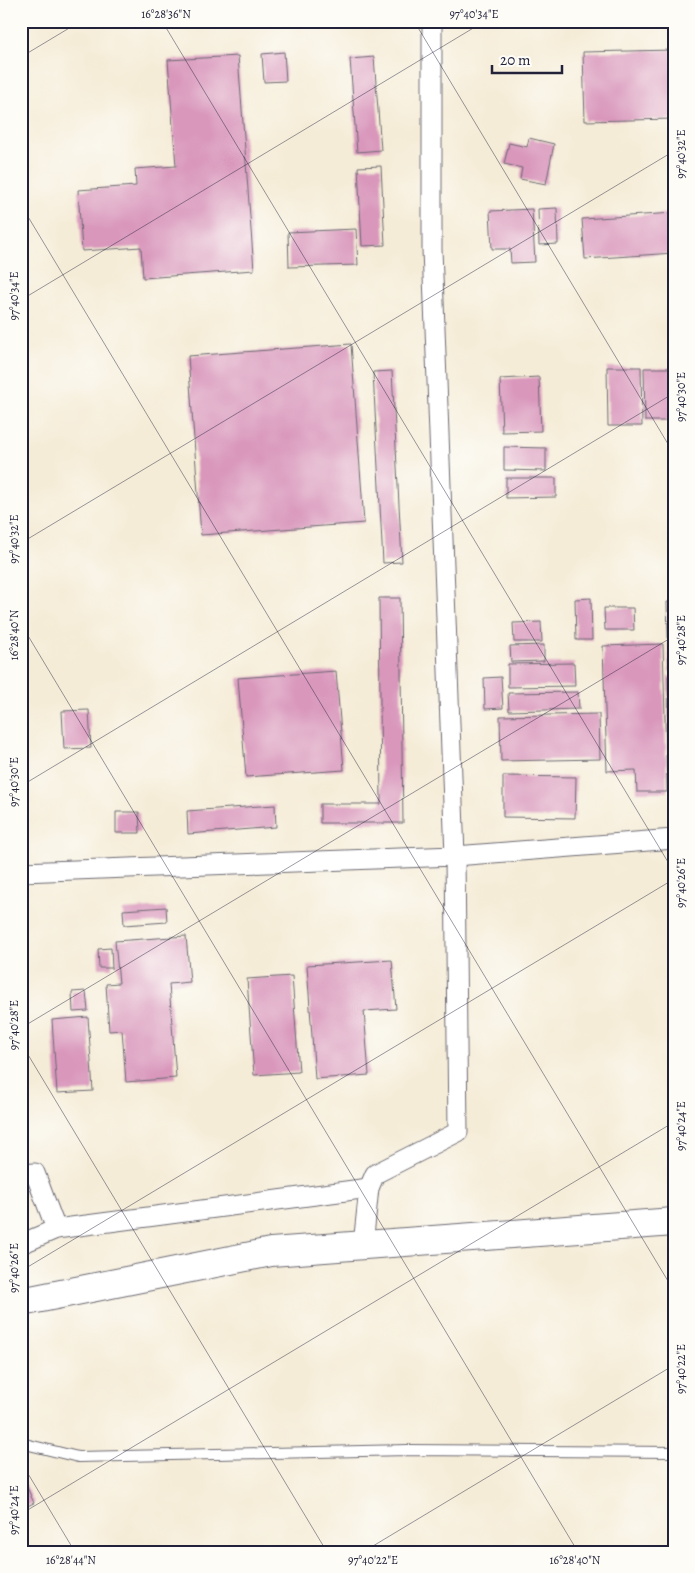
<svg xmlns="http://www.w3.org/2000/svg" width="695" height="1573" viewBox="0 0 695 1573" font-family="Alegreya,serif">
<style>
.building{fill:#d997bc}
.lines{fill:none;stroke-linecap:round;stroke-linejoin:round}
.lane-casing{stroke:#6c6972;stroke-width:12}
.street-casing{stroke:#6c6972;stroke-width:21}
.secondary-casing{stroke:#6c6972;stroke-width:30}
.lane{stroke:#fff;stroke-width:10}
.street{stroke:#fff;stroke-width:19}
.secondary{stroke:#fff;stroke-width:28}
.ticks{fill:none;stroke:#22223b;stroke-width:1;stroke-opacity:0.45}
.neatline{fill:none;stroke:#22223b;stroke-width:2}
.ticks-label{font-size:12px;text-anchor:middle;fill:#22223b}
</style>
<rect width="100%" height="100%" fill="#fdfcf7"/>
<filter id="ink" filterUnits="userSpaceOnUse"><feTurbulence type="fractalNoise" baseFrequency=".02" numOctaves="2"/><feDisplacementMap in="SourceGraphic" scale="10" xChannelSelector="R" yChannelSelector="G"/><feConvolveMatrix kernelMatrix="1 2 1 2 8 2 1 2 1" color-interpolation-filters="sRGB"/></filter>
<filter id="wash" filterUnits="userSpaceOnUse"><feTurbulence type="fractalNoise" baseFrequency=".0096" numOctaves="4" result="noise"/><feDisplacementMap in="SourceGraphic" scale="20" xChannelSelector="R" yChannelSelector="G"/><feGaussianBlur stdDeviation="1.12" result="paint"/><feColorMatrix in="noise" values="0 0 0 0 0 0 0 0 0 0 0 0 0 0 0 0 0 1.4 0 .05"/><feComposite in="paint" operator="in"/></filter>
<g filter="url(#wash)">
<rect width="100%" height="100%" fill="#f5ecd7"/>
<g id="blocks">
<g class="building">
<path d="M674 50V119L585 121 583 52Z"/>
<path d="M284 52 286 81 264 82 262 54Z"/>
<path d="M238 56 254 270 143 278 141 247 82 251 78 190 136 186 135 169 176 166 168 60Z"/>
<path d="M374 57 381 150 357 152 350 59Z"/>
<path d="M529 138 554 144 546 184 520 179 522 168 504 164 509 143 527 147Z"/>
<path d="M381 166 385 245 362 246 358 167Z"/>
<path d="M557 208 558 244 539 245 538 209Z"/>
<path d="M532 209 535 262 511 263 510 249H492L490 211Z"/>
<path d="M674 213V253L585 259 582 219Z"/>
<path d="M356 229 358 265 289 267 288 232Z"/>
<path d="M351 344 364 523 201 535 188 356Z"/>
<path d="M607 367H641L642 426H608Z"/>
<path d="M644 368H674V421H645Z"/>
<path d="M392 371 402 562 383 563 373 372Z"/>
<path d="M539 377 541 431 502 432 500 379Z"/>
<path d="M504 447 546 448V471L504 470Z"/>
<path d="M506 478H556V497L506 498Z"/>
<path d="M379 598H400L403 823H320V804H381Z"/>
<path d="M591 598 592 640H576L575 599Z"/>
<path d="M667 602H674V670L669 671Z"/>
<path d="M604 608H633L634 630H605Z"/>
<path d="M541 622 542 642H514L513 623Z"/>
<path d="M663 644 667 792H637L636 770 607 771 603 646Z"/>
<path d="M544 645V661L511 662 510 646Z"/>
<path d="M574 663 575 686 508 687V664Z"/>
<path d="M336 671 344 770 246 777 238 678Z"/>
<path d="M668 676H674V734L669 735Z"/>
<path d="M501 677 503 708 485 709 484 678Z"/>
<path d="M578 692 579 709 509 711 508 693Z"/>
<path d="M89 710 91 748 64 749 62 711Z"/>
<path d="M599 714 600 759 501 761 500 716Z"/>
<path d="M670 750H674V780H671Z"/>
<path d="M503 776 576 777 575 818 503 817Z"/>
<path d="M275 805 276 827 188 834 187 811Z"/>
<path d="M116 812H139L140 833H116Z"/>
<path d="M166 907 167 922 124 925 123 910Z"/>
<path d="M186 936 190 982 169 984 176 1078 126 1082 122 1030 109 1031 106 984 119 983 115 941Z"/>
<path d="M111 948 112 968H99L98 949Z"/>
<path d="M392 960 396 1009 364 1011 369 1075 315 1079 307 965Z"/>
<path d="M292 976 299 1072 254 1075 247 979Z"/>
<path d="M86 991 88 1011 73 1012 72 992Z"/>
<path d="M88 1017 93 1091 57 1093 52 1020Z"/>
<path d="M21 1474 34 1503 21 1509Z"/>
</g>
</g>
</g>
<g filter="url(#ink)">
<use href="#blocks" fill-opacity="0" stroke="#6c6972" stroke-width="1"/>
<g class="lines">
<g class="lane-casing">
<path id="lane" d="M21 1443 78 1457 408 1450 674 1452"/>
</g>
<g class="street-casing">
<g id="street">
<path d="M21 872 455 856 674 839"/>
<path d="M21 1174 35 1173 56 1229"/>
<path d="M21 1244 56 1229 369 1188"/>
<path d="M363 1245 369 1188 375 1174 458 1132 455 856 432 249V21"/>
</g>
</g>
<g class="secondary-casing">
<path id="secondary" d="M21 1302 271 1252 674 1222"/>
</g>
<use href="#lane" class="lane"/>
<use href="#street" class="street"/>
<use href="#secondary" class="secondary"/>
</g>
</g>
<path class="ticks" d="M162 21 674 872M414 21 674 454M666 21 674 35M21 57 81 21M21 205 674 1291M21 300 485 21M21 543 674 151M21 624 578 1552M21 786 674 393M21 1028 674 636M21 1043 327 1552M21 1271 674 879M21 1462 75 1552M21 1514 674 1122M363 1552 674 1365"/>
<rect width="695" height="1573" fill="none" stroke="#fdfcf7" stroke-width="55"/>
<path d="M492 65v8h70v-8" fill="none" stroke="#22223b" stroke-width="2.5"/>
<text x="500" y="65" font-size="15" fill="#22223b" stroke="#fdfcf7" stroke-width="4" paint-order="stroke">20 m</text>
<rect x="28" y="28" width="640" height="1518" class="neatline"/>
<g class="ticks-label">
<text x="166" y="18">16°28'36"N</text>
<text x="474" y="18">97°40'34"E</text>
<text transform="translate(681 154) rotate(-90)" y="4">97°40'32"E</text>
<text transform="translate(14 296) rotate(-90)" y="4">97°40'34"E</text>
<text transform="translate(681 397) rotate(-90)" y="4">97°40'30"E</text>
<text transform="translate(14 539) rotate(-90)" y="4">97°40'32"E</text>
<text transform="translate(14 635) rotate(-90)" y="4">16°28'40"N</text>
<text transform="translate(681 640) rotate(-90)" y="4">97°40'28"E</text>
<text transform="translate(14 782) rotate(-90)" y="4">97°40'30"E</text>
<text transform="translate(681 883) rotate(-90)" y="4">97°40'26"E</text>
<text transform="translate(14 1025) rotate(-90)" y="4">97°40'28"E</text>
<text transform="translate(681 1126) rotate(-90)" y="4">97°40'24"E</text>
<text transform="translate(14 1268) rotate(-90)" y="4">97°40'26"E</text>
<text transform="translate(681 1369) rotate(-90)" y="4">97°40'22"E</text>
<text transform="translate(14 1510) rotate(-90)" y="4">97°40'24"E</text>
<text x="71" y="1564">16°28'44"N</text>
<text x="373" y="1564">97°40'22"E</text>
<text x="575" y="1564">16°28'40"N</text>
</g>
</svg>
